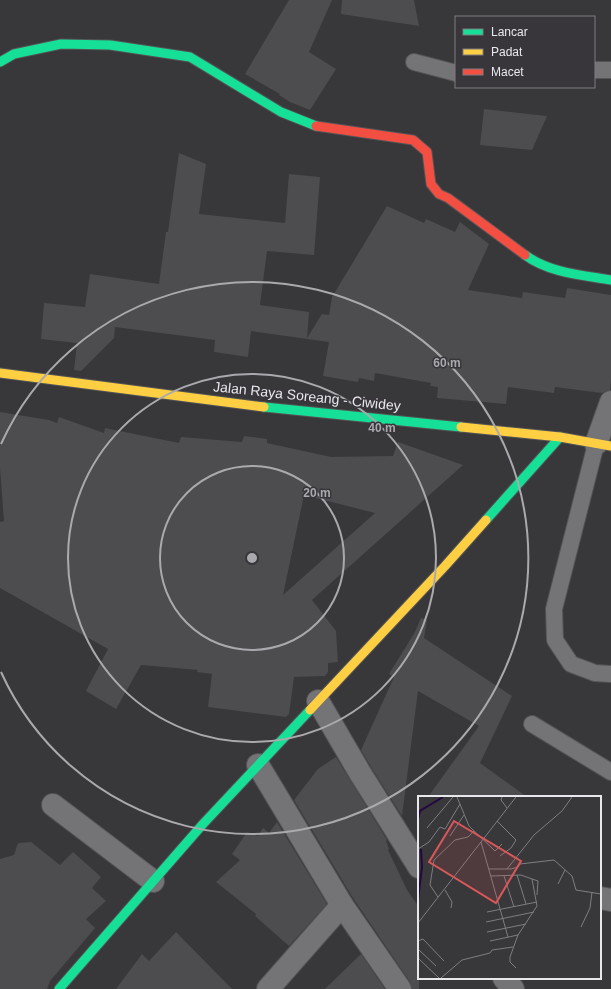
<svg xmlns="http://www.w3.org/2000/svg" width="611" height="989" viewBox="0 0 611 989" font-family="Helvetica,sans-serif">
<style>
.building{fill:#4d4c4e;fill-rule:evenodd}
.lines{fill:none;stroke-linecap:round;stroke-linejoin:round}
.lane-casing{stroke:#545456;stroke-width:18}
.street-casing{stroke:#545456;stroke-width:24}
.fast-casing{stroke:#545456;stroke-width:11}
.slow-casing{stroke:#545456;stroke-width:11}
.jam-casing{stroke:#545456;stroke-width:11}
.lane{stroke:#747376;stroke-width:16}
.street{stroke:#747376;stroke-width:22}
.fast{stroke:#16e098;stroke-width:9}
.slow{stroke:#ffcf43;stroke-width:9}
.jam{stroke:#f24e42;stroke-width:9}
.ring{fill:none;stroke:#aaa9ad;stroke-width:2}
.labels{text-anchor:middle;dominant-baseline:central;stroke-width:3;stroke-linejoin:round;paint-order:stroke}
.street-label{font-size:14px;fill:#e8e7eb;stroke:#38363b}
.inset-river{fill:none;stroke:#260841;stroke-width:2}
.inset-road{fill:none;stroke:#7e7d81;stroke-width:1}
.view{fill:#da5859;fill-opacity:0.15;stroke:#da5859;stroke-width:2}
.inset-edge{fill:none;stroke:#e8e7eb;stroke-width:2}
.centre{fill:#aaa9ad;stroke:#38363b;stroke-width:2}
.ring-label{font-size:12px;text-anchor:middle;font-weight:bold;fill:#aaa9ad;stroke:#38363b;stroke-width:3;stroke-linejoin:round;paint-order:stroke}
</style>
<rect width="100%" height="100%" fill="#38373a"/>
<g class="building">
<path d="M289 0H332L309 52 336 69 310 110 290 102 279 95 280 94 245 74Z"/>
<path d="M342 0H414L419 26 341 14Z"/>
<path d="M484 109 547 116 532 150 480 145Z"/>
<path d="M179 153 206 164 199 214 285 223 289 174 320 177 314 255 267 251 260 305 309 312 307 338 322 314 329 315 332 297 387 206 424 223 426 219 455 232 460 222 489 244 468 290 522 298 523 292 565 298 567 288 611 295V380L610 390 602 393 555 387 554 393 508 387 506 404 437 398 438 387 430 386 431 383 375 373 374 381 359 378 358 382 323 376 329 342 251 331 248 357 214 352 215 340 115 327 114 338 81 371 74 370 77 343 41 339 44 303 85 307 90 274 159 284 166 232H168Z"/>
<path d="M0 412 49 420 57 423 59 417 104 433 105 428 179 443 181 437 242 442 244 436 267 439V443L331 457 393 456 398 442 463 465 312 600 336 631 338 662 328 663V672L325 676 294 677 289 714 286 717 208 707 212 674 197 672 198 670 141 665 116 709 86 691 108 649 0 588V522L4 521 0 468ZM304 495 375 513 283 595Z"/>
<path d="M421 618 427 620 424 638 512 696 480 763 527 797H428L479 726 418 691 402 816 371 767 361 750 394 677 389 674 415 632Z"/>
<path d="M336 757 387 840 386 841 389 849 388 850 407 890 419 907V989H412L410 982 353 898 294 800 318 769Z"/>
<path d="M277 822 327 904 289 946 255 916 256 914 216 882 240 860 232 854 247 832 258 836 263 828 269 833Z"/>
<path d="M31 842 60 865 73 852 101 877 92 888 106 901 86 919 95 928 50 981 47 989H0V859L14 855 18 843Z"/>
<path d="M176 932 232 989H116L142 954 149 961Z"/>
<path d="M361 954 385 989H325Z"/>
</g>
<g class="lines">
<g class="lane-casing">
<g id="lane">
<path d="M414 62 456 73"/>
<path d="M594 70H611"/>
<path d="M596 444 554 609 555 640 571 664 595 673 611 674"/>
<path d="M532 724 611 772"/>
</g>
</g>
<g class="street-casing">
<g id="street">
<path d="M596 444 611 402"/>
<path d="M318 701 360 773 419 867"/>
<path d="M258 765 342 905 400 989"/>
<path d="M53 805 153 881"/>
<path d="M600 898 611 900"/>
<path d="M504 978 513 989"/>
<path d="M268 989 342 905"/>
</g>
</g>
<g class="fast-casing">
<g id="fast">
<path d="M0 62 14 54 61 44 110 45 190 57 281 112 316 126"/>
<path d="M525 255C550 273 581 275 611 280"/>
<path d="M264 407 461 427"/>
<path d="M486 520 560 437"/>
<path d="M59 989 203 824 310 710"/>
</g>
</g>
<g class="slow-casing">
<g id="slow">
<path d="M0 373 264 407"/>
<path d="M461 427 560 437 611 446"/>
<path d="M310 710 445 566 486 520"/>
</g>
</g>
<g class="jam-casing">
<path id="jam" d="M316 126 413 140 427 152 431 184 439 194 448 198 525 255"/>
</g>
<use href="#lane" class="lane"/>
<use href="#street" class="street"/>
<use href="#fast" class="fast"/>
<use href="#slow" class="slow"/>
<use href="#jam" class="jam"/>
</g>
<g class="ring">
<circle cx="252" cy="558" r="92"/>
<circle cx="252" cy="558" r="184"/>
<path d="M1 444A276 276 0 1 1 1 672"/>
</g>
<g class="labels">
<g class="street-label">
<text transform="translate(307 396) rotate(6)">Jalan Raya Soreang - Ciwidey</text>
</g>
</g>
<g transform="translate(418 796)">
<rect width="183" height="183" fill="#38373a"/>
<path class="inset-river" d="M0 23 2 15 25 1M0 104 4 71 3 53"/>
<path class="inset-road" d="M39 1 51 30 77 55 84 48M84 1 83 4 89 12M79 25 98 44 93 52 82 60M9 32 35 1M32 40 46 19M63 46 90 141M0 53 11 46 22 31 27 33 42 8M71 73H93L100 71 102 68 136 64 154 80 158 94 183 98M89 73 116 39 144 15 154 1M99 79 108 108M73 80 103 79 114 83 119 110 100 139 92 161V166L98 172M86 80 96 111M114 83 120 85 119 99M140 88 147 74M27 94 34 106 33 112M20 101 12 89 16 64 37 44 50 41 56 35M69 116 119 106M68 126 116 116M0 127 98 1M163 131 172 112 174 96M69 136 108 128M0 145 5 143 26 165M72 145 100 139M0 153 18 170M0 162 21 182M23 182 44 164 72 157 74 154 95 151"/>
<path class="view" d="M36 25 103 65 78 107 11 66Z"/>
<rect width="183" height="183" class="inset-edge"/>
</g>
<circle cx="252" cy="558" r="6" class="centre"/>
<g class="ring-label">
<text x="447" y="367">60 m</text>
<text x="382" y="432">40 m</text>
<text x="317" y="497">20 m</text>
</g>
<rect x="455" y="16" width="140" height="72" fill="#38363b" stroke="#7e7d81"/>
<rect x="463" y="29" width="20" height="6" fill="#16e098" stroke="#7e7d81"/>
<text x="491" y="36" font-size="12" fill="#e8e7eb">Lancar</text>
<rect x="463" y="49" width="20" height="6" fill="#ffcf43" stroke="#7e7d81"/>
<text x="491" y="56" font-size="12" fill="#e8e7eb">Padat</text>
<rect x="463" y="69" width="20" height="6" fill="#f24e42" stroke="#7e7d81"/>
<text x="491" y="76" font-size="12" fill="#e8e7eb">Macet</text>
</svg>
